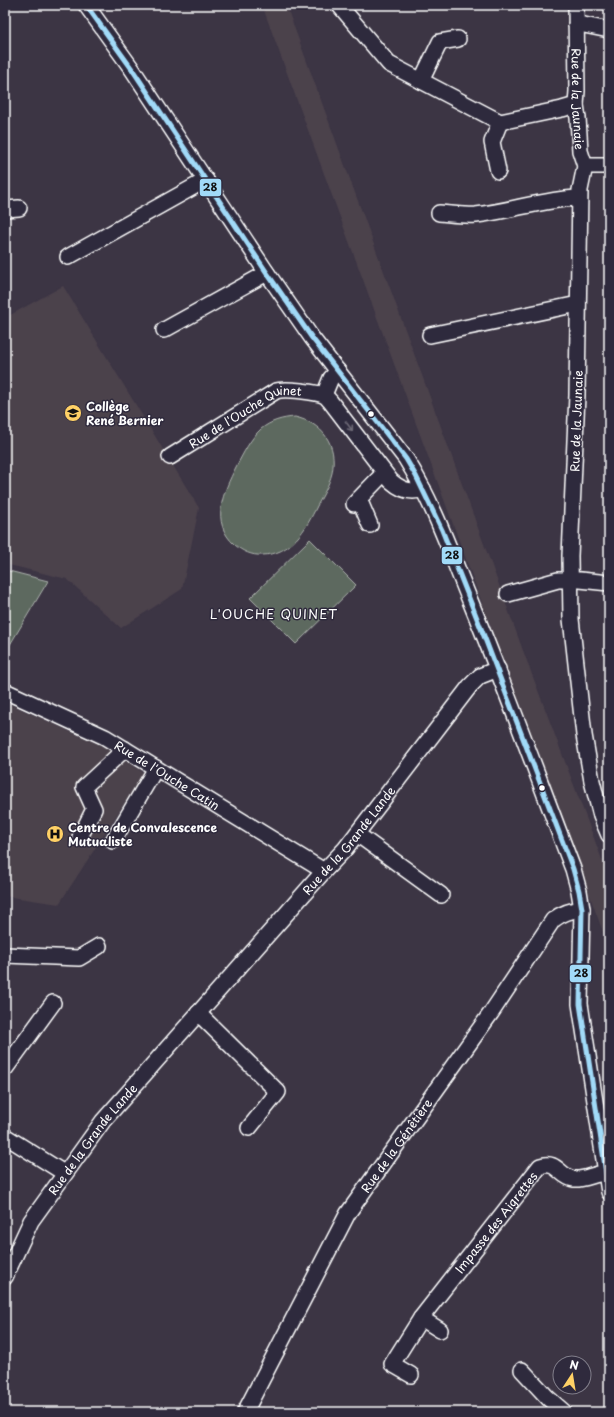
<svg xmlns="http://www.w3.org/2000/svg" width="614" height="1417" viewBox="0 0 614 1417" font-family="'Playpen Sans',sans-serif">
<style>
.built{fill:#4c424c}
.grass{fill:#5d695f;stroke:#aeb4af}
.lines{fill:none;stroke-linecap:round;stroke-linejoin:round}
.minor-casing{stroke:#fff;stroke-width:18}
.minor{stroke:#2f2a3d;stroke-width:15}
.bus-1-casing{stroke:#2f2a3d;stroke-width:8}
.bus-1{stroke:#a1daf8;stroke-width:5}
.oneway{stroke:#6d6a77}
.bus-dot{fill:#fff;stroke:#2f2a3d;stroke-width:1.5}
.labels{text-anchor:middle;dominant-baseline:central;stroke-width:3;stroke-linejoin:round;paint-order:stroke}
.street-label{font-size:12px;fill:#fff;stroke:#2f2a3d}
.poi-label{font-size:12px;font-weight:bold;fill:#fff;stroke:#2f2a3d;text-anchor:start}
.neighbourhood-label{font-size:13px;letter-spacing:1px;fill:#fff;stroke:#2f2a3d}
.line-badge{stroke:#2f2a3d;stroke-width:1.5}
.pale-badge-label{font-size:11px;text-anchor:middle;font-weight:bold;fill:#111}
</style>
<rect width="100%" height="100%" fill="#3c3544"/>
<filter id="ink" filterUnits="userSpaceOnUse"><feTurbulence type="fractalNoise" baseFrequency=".025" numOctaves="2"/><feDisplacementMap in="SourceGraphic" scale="8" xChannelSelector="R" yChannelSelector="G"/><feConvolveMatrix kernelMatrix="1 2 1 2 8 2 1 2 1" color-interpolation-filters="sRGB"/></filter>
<g filter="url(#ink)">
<g class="built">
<path d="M262 5H286L525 656 601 857 609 881V948Z"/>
<path d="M63 286 199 508 182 589 121 628 67 579 5 564V318Z"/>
<path d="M5 702 106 748 144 773 59 904 5 896Z"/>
</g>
<g class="grass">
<path d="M295 417C322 423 338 444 332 473 329 485 323 495 317 506 306 529 291 555 262 555 252 556 242 551 235 545 209 522 224 491 236 467 243 454 250 439 261 429 271 421 282 418 295 417Z"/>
<path d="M310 539 356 585 296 644 250 598Z"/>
<path d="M5 570 48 581 5 653Z"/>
</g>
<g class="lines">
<g class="minor-casing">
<g id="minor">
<path d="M86 5 132 69 267 273 312 338 406 459C434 504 451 554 471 603 507 691 539 780 573 869L579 891 582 909 580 1004 609 1192"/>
<path d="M339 5 389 64 500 122 562 109 576 105"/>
<path id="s1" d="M576 5 577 91 576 105 578 118 580 151 585 166 580 190 577 395 570 556 571 619 584 735 592 781 601 816 609 835"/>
<path d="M576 25H584L609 30"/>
<path d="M421 81 440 42 458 39"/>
<path d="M585 166H609"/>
<path d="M498 171 492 142 500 122"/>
<path d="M5 209 19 208"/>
<path d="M439 213C451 214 464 216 476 215 511 211 544 199 579 198"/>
<path d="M68 257 206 180"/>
<path d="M164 330 267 273"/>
<path d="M430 335 578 304"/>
<path d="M324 395 331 378 338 371"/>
<path id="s2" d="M170 457 276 391C284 388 318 392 325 396 327 397 328 399 330 401L391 481C400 489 411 494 423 489"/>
<path d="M359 499 370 525"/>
<path d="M354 504 384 473"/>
<path d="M508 594 558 580H580L609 583"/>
<path id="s3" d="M5 691 105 737 324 871"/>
<path d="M357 834 441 895"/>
<path d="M80 837 94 809 84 787 125 749"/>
<path d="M113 841 156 768"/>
<path d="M5 955 79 958 99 946"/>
<path d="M198 1013 278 1092 249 1128"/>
<path d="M5 1069 53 1003"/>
<path d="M5 1136 64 1173"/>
<path id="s4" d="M5 1277 31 1221 103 1121 324 871 345 849 470 686 480 676 498 669"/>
<path id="s5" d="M440 1330 421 1318 540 1166C558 1160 559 1177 574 1179 585 1180 595 1173 606 1173"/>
<path d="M522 1370 548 1398 564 1412"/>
<path d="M411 1375 392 1364 421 1318"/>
<path id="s6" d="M245 1412 348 1213 491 1013 553 920C562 913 570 910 582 909"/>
</g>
</g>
<use href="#minor" class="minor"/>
<g class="bus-1-casing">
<path id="bus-1" d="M86 5 132 69 267 273 312 338 406 459 416 476 442 530 484 636 573 869 579 891 582 909 580 1004 609 1192"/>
</g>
<use href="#bus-1" class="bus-1"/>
</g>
<defs><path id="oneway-shaft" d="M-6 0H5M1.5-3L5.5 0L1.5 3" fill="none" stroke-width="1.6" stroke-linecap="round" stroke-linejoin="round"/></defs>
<use class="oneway" href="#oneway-shaft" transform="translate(349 426) rotate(53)"/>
</g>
<defs>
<g id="school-disc" transform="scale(0.9)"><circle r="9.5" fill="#ffd166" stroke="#2f2a3d"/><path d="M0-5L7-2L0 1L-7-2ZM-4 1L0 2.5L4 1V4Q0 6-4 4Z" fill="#111"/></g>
<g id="hospital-disc" transform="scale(0.9)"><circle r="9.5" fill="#ffd166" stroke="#2f2a3d"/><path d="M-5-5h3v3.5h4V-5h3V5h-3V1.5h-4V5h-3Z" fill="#111"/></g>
</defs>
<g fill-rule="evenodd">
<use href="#school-disc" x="73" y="413"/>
<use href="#hospital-disc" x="55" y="834"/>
</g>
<g class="bus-dot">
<circle cx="371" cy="414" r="3.5"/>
<circle cx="542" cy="788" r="3.5"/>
</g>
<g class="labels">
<g class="street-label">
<text stroke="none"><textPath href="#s1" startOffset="94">Rue de la Jaunaie</textPath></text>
<text stroke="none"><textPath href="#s2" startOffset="87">Rue de l'Ouche Quinet</textPath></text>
<text transform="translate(576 421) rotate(-88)">Rue de la Jaunaie</text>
<text stroke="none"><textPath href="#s3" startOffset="183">Rue de l'Ouche Catin</textPath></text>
<text stroke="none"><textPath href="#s4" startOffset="558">Rue de la Grande Lande</textPath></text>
<text stroke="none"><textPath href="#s4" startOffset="164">Rue de la Grande Lande</textPath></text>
<text stroke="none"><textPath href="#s6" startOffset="307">Rue de la Génêtière</textPath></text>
<text stroke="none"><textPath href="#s5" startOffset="144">Impasse des Aigrettes</textPath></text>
</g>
<g class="poi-label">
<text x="86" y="406">Collège<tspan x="86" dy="14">René Bernier</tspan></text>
<text x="68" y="827">Centre de Convalescence<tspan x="68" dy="14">Mutualiste</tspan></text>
</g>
<g class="neighbourhood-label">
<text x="274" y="613">L'OUCHE QUINET</text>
</g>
</g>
<g class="line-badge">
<rect x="199" y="178" width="23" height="19" rx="4" fill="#a1daf8"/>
<rect x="441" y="546" width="22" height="19" rx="4" fill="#a1daf8"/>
<rect x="569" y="964" width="23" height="19" rx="4" fill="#a1daf8"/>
</g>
<g class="pale-badge-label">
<text x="210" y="191">28</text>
<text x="452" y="559">28</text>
<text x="581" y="977">28</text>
</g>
<rect width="614" height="1417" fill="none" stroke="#2f2a3d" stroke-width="20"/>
<rect x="10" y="10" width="594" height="1397" fill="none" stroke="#fff" stroke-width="1.5" filter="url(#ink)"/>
<g transform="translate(572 1375) rotate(12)"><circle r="19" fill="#2f2a3d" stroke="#827f8b"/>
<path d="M0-3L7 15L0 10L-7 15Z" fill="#ffd166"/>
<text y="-6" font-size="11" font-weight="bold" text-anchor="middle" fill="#ffffff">N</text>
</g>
</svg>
